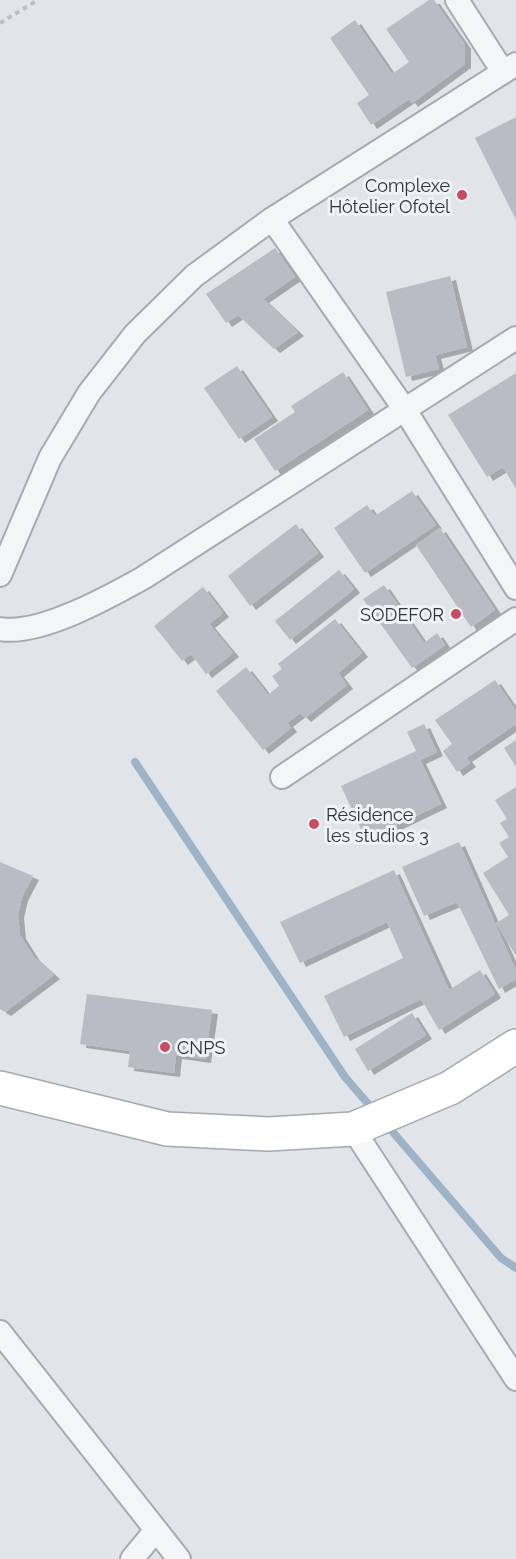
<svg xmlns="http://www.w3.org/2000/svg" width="516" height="1559" viewBox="0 0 516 1559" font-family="Raleway,sans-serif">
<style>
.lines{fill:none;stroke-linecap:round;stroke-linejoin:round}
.stream{stroke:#9eb3c6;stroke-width:8}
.building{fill:#b8bdc5;filter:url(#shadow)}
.street-casing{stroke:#a6abb2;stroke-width:26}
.primary-casing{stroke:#a1a9b3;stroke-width:36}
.path{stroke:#bbbfc3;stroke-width:4;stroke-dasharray:4.5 4.5;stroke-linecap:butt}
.street{stroke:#f3f5f7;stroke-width:22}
.primary{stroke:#fff;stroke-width:33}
.poi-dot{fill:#c64d64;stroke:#f0f3f6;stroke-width:2}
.labels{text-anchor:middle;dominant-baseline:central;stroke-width:6;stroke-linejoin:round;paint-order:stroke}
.poi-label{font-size:18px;fill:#2a333f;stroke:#f0f3f6;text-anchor:end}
</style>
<defs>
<filter id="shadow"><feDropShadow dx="6" dy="4" stdDeviation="0" flood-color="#0004"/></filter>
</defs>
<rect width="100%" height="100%" fill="#e1e4e8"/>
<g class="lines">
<g class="stream">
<path d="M135 762 345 1077 375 1112"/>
<path d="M385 1123 501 1258 516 1268"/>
</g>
</g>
<g class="building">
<path d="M429 0H434L465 45V64L412 103 409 99 371 125 357 103 369 95 330 38 355 20 392 74 409 62 386 29Z"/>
<path d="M516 117V220L475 138Z"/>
<path d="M275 248 295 277 263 299 298 332 274 349 238 315 226 323 206 294Z"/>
<path d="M450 276 467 347 435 355 439 369 406 377 386 292Z"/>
<path d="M237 366 272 417 239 439 204 388Z"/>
<path d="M343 372 368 410 275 471 254 439 295 412 291 406Z"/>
<path d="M516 373V489L503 467 487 477 448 415Z"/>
<path d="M412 491 436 525 365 573 334 528 367 505 375 516Z"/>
<path d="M296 524 318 553 250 606 228 576Z"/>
<path d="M440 528 495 610 471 627 416 545Z"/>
<path d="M339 570 354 589 290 640 275 621Z"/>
<path d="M384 585 424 643 437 633 445 645 412 668 363 599Z"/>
<path d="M203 587 223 613 209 624 233 653 206 674 191 654 182 661 154 626Z"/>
<path d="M335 619 362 653 338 673 347 685 305 718 300 713 287 723 291 728 263 750 216 691 246 667 268 695 279 686 272 676 282 669 278 664Z"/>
<path d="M495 680 516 711V724L466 758 470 763 457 772 443 751 452 744 435 720Z"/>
<path d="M424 724 437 752 420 760 441 804 366 840 341 786 416 751 407 732Z"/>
<path d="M516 740V767L504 748Z"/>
<path d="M516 787V956L496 923 509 915 483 873 508 857 499 843 509 837 500 823 507 819 495 800Z"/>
<path d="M459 842 516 971V979L499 989 457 902 424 916 402 867Z"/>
<path d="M0 862 33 876 22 897 18 914 20 935 34 957 54 975 5 1012 0 1009Z"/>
<path d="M394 870 449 990 480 970 495 994 439 1030 421 999 344 1037 324 996 403 958 387 922 300 963 280 922Z"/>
<path d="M87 994 212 1010 205 1059 176 1055 174 1073 128 1067 130 1051 80 1044Z"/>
<path d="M412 1013 426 1035 368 1071 355 1049Z"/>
</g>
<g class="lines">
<g class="street-casing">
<g id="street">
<path d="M457 0 503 72"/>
<path d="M272 219 405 410 516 588"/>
<path d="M0 575 50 458 89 393 135 334 194 276 272 219 516 64"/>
<path d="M0 629C39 636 109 597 143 578L516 338"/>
<path d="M282 777 516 619"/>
<path d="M353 1129 516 1379"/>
<path d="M0 1332 179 1559"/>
<path d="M132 1559 156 1530"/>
</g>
</g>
<g class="primary-casing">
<path id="primary" d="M0 1088 167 1129 269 1134 353 1129 450 1088 516 1046"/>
</g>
<path class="path" d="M0 23 38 0"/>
<use href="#street" class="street"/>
<use href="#primary" class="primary"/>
</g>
<g class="poi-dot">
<circle cx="462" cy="195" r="6"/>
<circle cx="456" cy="614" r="6"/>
<circle cx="314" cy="824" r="6"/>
<circle cx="165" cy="1047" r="6"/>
</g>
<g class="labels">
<g class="poi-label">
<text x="450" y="185">Complexe<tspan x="450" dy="21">Hôtelier Ofotel</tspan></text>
<text x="444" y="614">SODEFOR</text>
<text x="326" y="814" text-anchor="start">Résidence<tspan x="326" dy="21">les studios 3</tspan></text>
<text x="177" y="1047" text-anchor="start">CNPS</text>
</g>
</g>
</svg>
